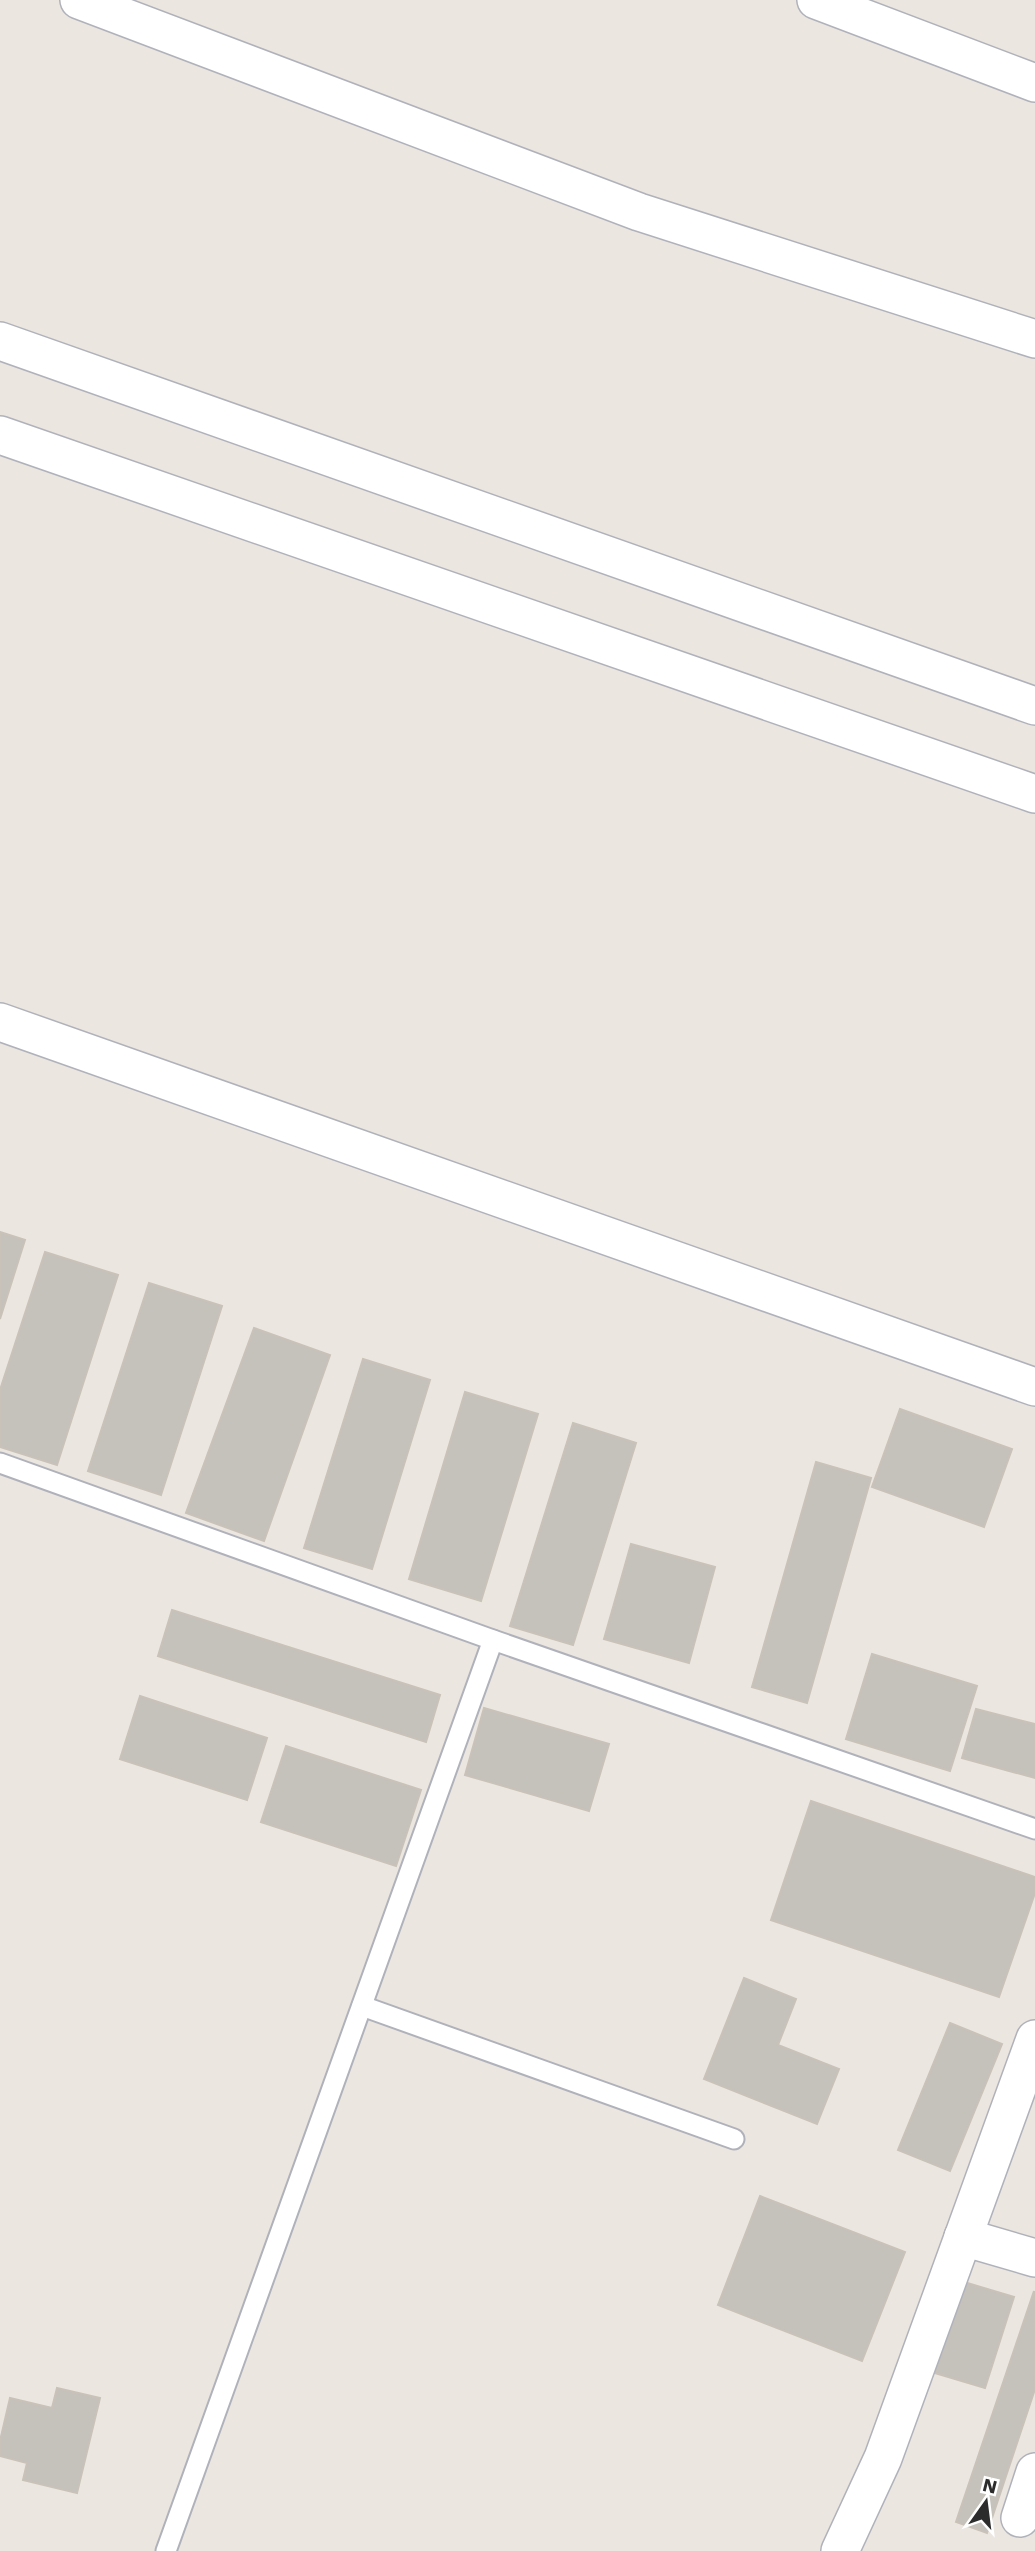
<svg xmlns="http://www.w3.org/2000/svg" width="1035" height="2551" viewBox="0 0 1035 2551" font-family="'Work Sans',sans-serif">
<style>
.building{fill:#c5c1bb;stroke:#c8c2b9;stroke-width:2}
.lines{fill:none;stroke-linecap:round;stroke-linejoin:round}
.lane-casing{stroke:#b0b2bb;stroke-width:23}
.street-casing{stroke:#b0b2bb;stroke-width:40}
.lane{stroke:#fff;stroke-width:19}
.street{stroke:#fff;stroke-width:37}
</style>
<rect width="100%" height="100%" fill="#ece6e0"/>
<g class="building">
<path d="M0 1232 25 1240 0 1319Z"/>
<path d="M45 1252 118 1275 57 1465 0 1447V1390Z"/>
<path d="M149 1283 222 1306 161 1495 88 1471Z"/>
<path d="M254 1328 330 1355 264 1541 186 1513Z"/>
<path d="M363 1359 430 1380 372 1569 304 1548Z"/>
<path d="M465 1392 538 1414 481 1601 409 1579Z"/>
<path d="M900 1409 1012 1449 984 1527 872 1487Z"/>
<path d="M573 1423 636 1443 573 1645 510 1626Z"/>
<path d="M816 1462 871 1478 807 1703 752 1687Z"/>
<path d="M631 1544 715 1567 689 1663 604 1639Z"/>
<path d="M172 1610 440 1695 426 1742 158 1656Z"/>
<path d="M872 1654 977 1686 950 1771 846 1739Z"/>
<path d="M140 1696 267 1738 247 1800 120 1759Z"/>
<path d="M484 1708 609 1744 589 1811 465 1775Z"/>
<path d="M976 1709 1035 1724V1778L962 1758Z"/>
<path d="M286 1746 421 1790 396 1866 261 1822Z"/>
<path d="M811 1801 1035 1877V1893L999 1997 771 1920Z"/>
<path d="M744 1978 796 1999 778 2045 839 2069 817 2124 704 2079Z"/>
<path d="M950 2023 1002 2044 950 2171 898 2150Z"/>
<path d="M760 2196 905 2252 862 2361 718 2305Z"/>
<path d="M964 2282 1014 2297 985 2388 935 2373Z"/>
<path d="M1034 2291 1035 2389 987 2533 956 2522Z"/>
<path d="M57 2388 100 2398 77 2493 23 2480 27 2463 0 2456V2441L10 2398 52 2408Z"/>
</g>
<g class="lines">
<g class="lane-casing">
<g id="lane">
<path d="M0 1463 493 1640 1035 1829"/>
<path d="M362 2006 734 2139"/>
<path d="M166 2551 493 1640"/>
</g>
</g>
<g class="street-casing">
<g id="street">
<path d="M79 0 639 212 1035 339"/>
<path d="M816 0 1035 83"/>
<path d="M0 341 1035 706"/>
<path d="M0 435 1035 794"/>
<path d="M0 1022 1035 1387"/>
<path d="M963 2237 1035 2258"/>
<path d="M1020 2518 1035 2472"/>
<path d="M840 2551 883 2458 1035 2039"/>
</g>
</g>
<use href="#lane" class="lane"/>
<use href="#street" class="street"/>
</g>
<g transform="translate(986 2502) rotate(14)" stroke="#ffffff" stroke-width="5" paint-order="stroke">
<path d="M0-5L12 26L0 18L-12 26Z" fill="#2c2c2c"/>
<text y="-10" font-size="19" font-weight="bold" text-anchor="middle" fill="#2c2c2c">N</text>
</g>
</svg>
